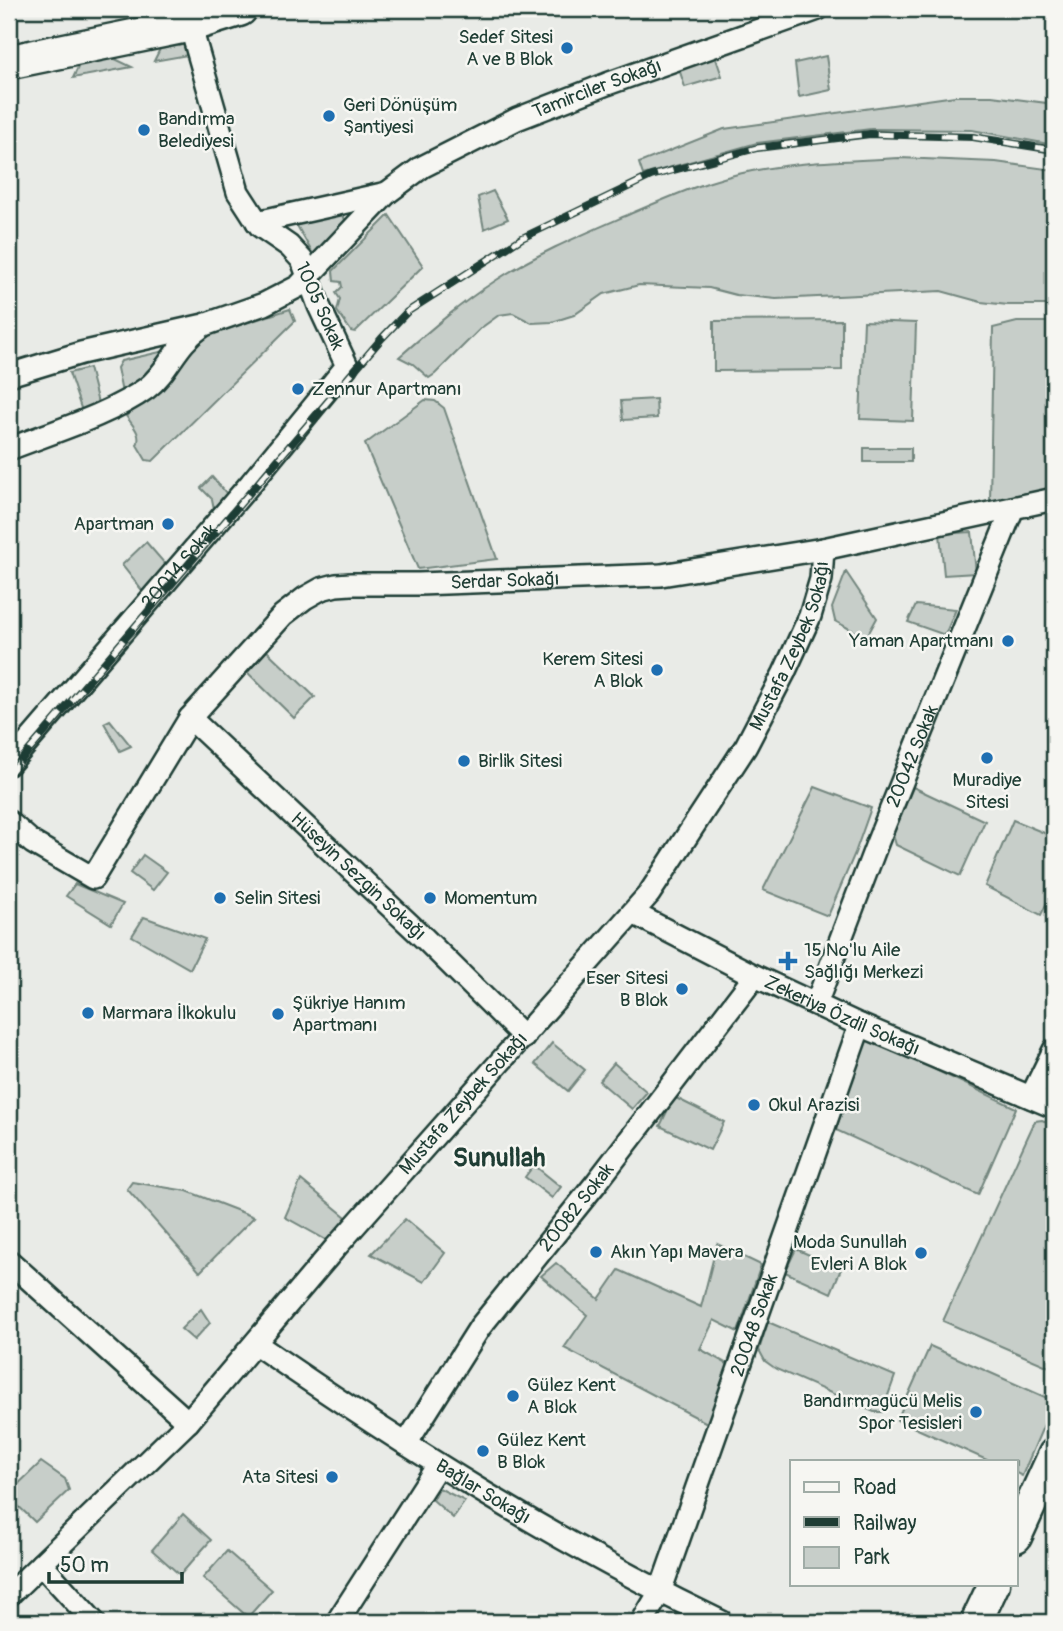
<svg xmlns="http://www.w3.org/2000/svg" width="1063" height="1631" viewBox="0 0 1063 1631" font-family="Pangolin,sans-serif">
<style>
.green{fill:#c7cec9;stroke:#73867e;stroke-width:2}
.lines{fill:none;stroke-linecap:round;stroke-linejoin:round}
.minor-casing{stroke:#1f3d34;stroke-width:26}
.secondary-casing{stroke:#1f3d34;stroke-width:35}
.primary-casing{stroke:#1f3d34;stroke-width:38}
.minor{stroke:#f6f6f2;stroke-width:21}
.secondary{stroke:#f6f6f2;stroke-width:30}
.primary{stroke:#f6f6f2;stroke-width:33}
.rail-casing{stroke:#1f3d34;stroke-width:8}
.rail{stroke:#f6f6f2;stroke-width:5;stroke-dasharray:16;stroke-linecap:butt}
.poi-dot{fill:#1f6fb2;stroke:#f6f6f2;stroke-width:2.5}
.labels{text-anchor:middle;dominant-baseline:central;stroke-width:5;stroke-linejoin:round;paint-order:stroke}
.poi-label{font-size:19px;fill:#1f3d34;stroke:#f6f6f2;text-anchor:start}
.street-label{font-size:19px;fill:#1f3d34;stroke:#f6f6f2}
.district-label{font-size:26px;font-weight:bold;fill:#1f3d34;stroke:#f6f6f2}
</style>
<rect width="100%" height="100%" fill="#e9ebe7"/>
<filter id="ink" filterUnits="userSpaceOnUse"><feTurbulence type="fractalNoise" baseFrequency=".0143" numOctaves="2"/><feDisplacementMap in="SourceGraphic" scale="14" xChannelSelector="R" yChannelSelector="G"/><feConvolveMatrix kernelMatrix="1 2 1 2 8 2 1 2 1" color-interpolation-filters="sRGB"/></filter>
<g filter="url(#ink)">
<g class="green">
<path d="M188 44V55L154 61 160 49Z"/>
<path d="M714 53 722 76 685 87 678 66Z"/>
<path d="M826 56 831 90 799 97 795 63Z"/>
<path d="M111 57 132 67 73 78 81 61Z"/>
<path d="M955 96H992L1054 104V145L972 130 871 129 757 143 643 175 639 163 724 129Z"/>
<path d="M900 158 996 162 1054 170V305H1008L981 302 941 291 776 299 736 295 709 288 639 285 604 294 574 315 552 322 532 323 513 313 499 315 481 328 435 374 429 378 413 364 399 357C430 330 461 303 495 281 537 253 586 233 632 213 672 196 710 179 752 171 800 161 850 161 900 158Z"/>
<path d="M493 191 508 219 484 229 478 197Z"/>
<path d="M342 213 346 222 315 254H313L295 222Z"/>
<path d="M389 215 423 266 355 332 351 331 337 311 340 299 336 293 342 287 341 282 334 281 333 271Z"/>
<path d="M290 309 295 321 153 461 146 460 137 445C142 434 133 426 126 416L152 394 198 338Z"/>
<path d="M842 320V370L714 371V321Z"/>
<path d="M864 321 916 323 913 421 860 419Z"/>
<path d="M1017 322H1054V489L990 502 993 328Z"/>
<path d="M173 349 152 376 122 393 117 368 121 361Z"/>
<path d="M89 368 98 403 82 411 69 373Z"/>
<path d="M656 399 657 418 623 420 621 401Z"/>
<path d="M425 400 435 401 444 408 497 559 418 569 365 444Z"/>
<rect x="864" y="448" width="47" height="14"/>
<path d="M212 477 228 495 214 509 212 499 201 488Z"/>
<path d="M972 532 976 573 944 575 940 534Z"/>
<path d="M146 542 166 565 144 593 122 565Z"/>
<path d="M846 572 877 618 866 638 835 621 832 608Z"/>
<path d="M916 605 956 609 945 635 908 622Z"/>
<path d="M267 651 315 697 294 718 247 672Z"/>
<path d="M110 720 131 746 120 751 104 723Z"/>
<path d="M815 787 871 808 855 853 828 916 763 890Z"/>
<path d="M913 787 985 821 960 876 896 845 893 835Z"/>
<path d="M1013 820 1054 837V888L1041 915 985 886Z"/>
<path d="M143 855 167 872 153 890 130 873Z"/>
<path d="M75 884 123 904 111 924 66 896Z"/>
<path d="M144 917 205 939 190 969 132 936Z"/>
<path d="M864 1036 1016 1108 978 1195 836 1130Z"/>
<path d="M552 1043 585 1070 568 1091 535 1064Z"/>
<path d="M614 1063 647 1092 632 1109 599 1081Z"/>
<path d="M674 1097 724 1122 710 1150 660 1126Z"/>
<path d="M1042 1120 1054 1125V1369L943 1321 1035 1121Z"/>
<path d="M534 1165 561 1187 552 1198 525 1177Z"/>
<path d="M301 1180 346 1217 328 1241 285 1217Z"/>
<path d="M132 1182 187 1191 254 1217 200 1272 127 1189Z"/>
<path d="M405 1219 445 1253 424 1282 371 1254Z"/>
<path d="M717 1244 761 1265 738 1332 714 1320 700 1349 731 1366 709 1424 564 1348 587 1315 541 1276 556 1263 599 1299 619 1270 701 1307Z"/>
<path d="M796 1249 841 1269 831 1293 785 1272Z"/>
<path d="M201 1309 210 1323 194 1340 181 1329Z"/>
<path d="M768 1322 895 1376 882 1412H874L776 1369 765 1361 759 1350Z"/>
<path d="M930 1346 1054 1401 1022 1476 1016 1473V1461H989L897 1420Z"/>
<path d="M41 1462 65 1479 69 1490 35 1522 9 1497V1493Z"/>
<path d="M439 1488 465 1501 453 1518 433 1500Z"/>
<path d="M183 1514 211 1540 180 1575 152 1550Z"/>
<path d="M227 1551 272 1590 248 1617 203 1578Z"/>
</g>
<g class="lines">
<g class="minor-casing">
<g id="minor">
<path d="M257 222 387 193"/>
<path id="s1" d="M9 375 81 353 204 325 264 304 299 286 387 193 422 167 517 119 607 84 818 9"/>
<path d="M9 449C52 432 110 415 147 388 168 372 176 344 200 328"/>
<path id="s2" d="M190 718 425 939 524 1037"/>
<path id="s3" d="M9 764 251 483 347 366 319 306 302 260 289 246 260 226 238 192 187 14"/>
<path id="s4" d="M9 822 33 843 93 878 190 718 283 615 305 598 321 589 336 585 351 584H419L661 575 823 549 1054 499"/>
<path id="s5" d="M633 913 755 976 860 1025 1054 1107"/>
<path id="s6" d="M816 1004 878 841 1013 508"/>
<path d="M1031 1097 1054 1050"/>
<path d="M9 1261 188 1422"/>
<path id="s7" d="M256 1344C405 1447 559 1544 722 1622"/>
<path id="s8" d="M406 1444 480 1327 597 1182 755 976"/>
<path d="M41 1564 94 1622"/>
<path id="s9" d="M9 1595 188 1422 336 1247 649 894 746 746 784 673 810 616 821 579 823 549"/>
<path d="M337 1622 438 1465"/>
<path id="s10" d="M642 1622 660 1592 860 1025"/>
</g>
</g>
<g class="secondary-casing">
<g id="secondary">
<path d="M1016 1537 1054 1454"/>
<path d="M976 1622 994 1584"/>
</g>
</g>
<g class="primary-casing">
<path id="primary" d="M9 62 189 25 240 9"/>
</g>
<use href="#minor" class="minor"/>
<use href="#secondary" class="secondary"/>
<use href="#primary" class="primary"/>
<g class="rail-casing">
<path id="rail" d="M9 774 382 338 407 312 522 238 651 176 757 148 870 134 973 137 1054 150"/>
</g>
<use href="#rail" class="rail"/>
</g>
</g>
<g class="poi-dot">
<circle cx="567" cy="48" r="7"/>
<circle cx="329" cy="116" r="7"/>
<circle cx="144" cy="130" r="7"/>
<circle cx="298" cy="389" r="7"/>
<circle cx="168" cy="524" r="7"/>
<circle cx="1008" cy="641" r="7"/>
<circle cx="657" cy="670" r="7"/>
<circle cx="987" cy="758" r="7"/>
<circle cx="464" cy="761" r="7"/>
<circle cx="220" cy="898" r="7"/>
<circle cx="430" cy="898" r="7"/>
<path d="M784.5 950.5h7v7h7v7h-7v7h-7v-7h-7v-7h7z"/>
<circle cx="682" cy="989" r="7"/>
<circle cx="88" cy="1013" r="7"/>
<circle cx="278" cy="1014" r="7"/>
<circle cx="754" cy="1105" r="7"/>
<circle cx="596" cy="1252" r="7"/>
<circle cx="921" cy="1253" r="7"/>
<circle cx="513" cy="1396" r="7"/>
<circle cx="976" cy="1412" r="7"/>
<circle cx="483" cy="1451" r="7"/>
<circle cx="332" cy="1477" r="7"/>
</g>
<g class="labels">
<g class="poi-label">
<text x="553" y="37" text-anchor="end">Sedef Sitesi<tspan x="553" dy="22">A ve B Blok</tspan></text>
<text x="343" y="105">Geri Dönüşüm<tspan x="343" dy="22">Şantiyesi</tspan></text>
<text x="158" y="119">Bandırma<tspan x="158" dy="22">Belediyesi</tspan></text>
<text x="312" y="389">Zennur Apartmanı</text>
<text x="154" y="524" text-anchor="end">Apartman</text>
<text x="994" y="641" text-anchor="end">Yaman Apartmanı</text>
<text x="643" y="659" text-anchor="end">Kerem Sitesi<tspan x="643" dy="22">A Blok</tspan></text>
<text x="478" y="761">Birlik Sitesi</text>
<text x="987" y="780" text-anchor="middle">Muradiye<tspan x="987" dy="22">Sitesi</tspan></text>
<text x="234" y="898">Selin Sitesi</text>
<text x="444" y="898">Momentum</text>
<text x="804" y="950">15 No'lu Aile<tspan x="804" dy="22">Sağlığı Merkezi</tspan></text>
<text x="668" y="978" text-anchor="end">Eser Sitesi<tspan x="668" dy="22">B Blok</tspan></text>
<text x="292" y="1003">Şükriye Hanım<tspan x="292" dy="22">Apartmanı</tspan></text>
<text x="102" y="1013">Marmara İlkokulu</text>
<text x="768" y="1105">Okul Arazisi</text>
<text x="907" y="1242" text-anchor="end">Moda Sunullah<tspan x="907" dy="22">Evleri A Blok</tspan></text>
<text x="610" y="1252">Akın Yapı Mavera</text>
<text x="527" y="1385">Gülez Kent<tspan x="527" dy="22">A Blok</tspan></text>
<text x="962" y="1401" text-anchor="end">Bandırmagücü Melis<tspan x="962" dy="22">Spor Tesisleri</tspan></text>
<text x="497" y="1440">Gülez Kent<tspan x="497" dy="22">B Blok</tspan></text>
<text x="318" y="1477" text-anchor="end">Ata Sitesi</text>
</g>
<g class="street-label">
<text stroke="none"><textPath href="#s1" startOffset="668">Tamirciler Sokağı</textPath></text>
<text transform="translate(320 306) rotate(66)">1005 Sokak</text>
<text stroke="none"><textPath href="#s3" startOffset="261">20014 Sokak</textPath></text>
<text stroke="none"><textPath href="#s4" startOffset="658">Serdar Sokağı</textPath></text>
<text stroke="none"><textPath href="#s9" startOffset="1237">Mustafa Zeybek Sokağı</textPath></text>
<text stroke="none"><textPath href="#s6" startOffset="266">20042 Sokak</textPath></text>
<text stroke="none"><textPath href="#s2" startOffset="231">Hüseyin Sezgin Sokağı</textPath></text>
<text stroke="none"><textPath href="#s5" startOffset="233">Zekeriya Özdil Sokağı</textPath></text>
<text stroke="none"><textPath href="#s9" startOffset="670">Mustafa Zeybek Sokağı</textPath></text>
<text stroke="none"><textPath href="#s8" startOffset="292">20082 Sokak</textPath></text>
<text stroke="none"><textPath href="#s10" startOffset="318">20048 Sokak</textPath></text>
<text stroke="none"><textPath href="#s7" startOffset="271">Bağlar Sokağı</textPath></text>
</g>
<g class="district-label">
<text x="499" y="1158">Sunullah</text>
</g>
</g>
<rect width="1063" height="1631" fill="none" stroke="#f6f6f2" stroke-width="35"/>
<rect x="18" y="18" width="1028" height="1596" fill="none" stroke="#1f3d34" stroke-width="2.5" filter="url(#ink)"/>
<rect x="790" y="1460" width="228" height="126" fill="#f6f6f2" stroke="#a0aca6" stroke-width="2"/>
<rect x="804" y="1482" width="35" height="10" fill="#f6f6f2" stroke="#a0aca6" stroke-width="2"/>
<text x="853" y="1494" font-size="21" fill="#1f3d34">Road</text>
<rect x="804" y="1517" width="35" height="10" fill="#1f3d34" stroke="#a0aca6" stroke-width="2"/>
<text x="853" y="1530" font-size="21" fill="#1f3d34">Railway</text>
<rect x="804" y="1547" width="35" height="21" fill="#c7cec9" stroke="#a0aca6" stroke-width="2"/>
<text x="853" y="1564" font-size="21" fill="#1f3d34">Park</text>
<path d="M49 1572v10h133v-10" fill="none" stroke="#1f3d34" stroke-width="3.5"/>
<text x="60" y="1572" font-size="21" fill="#1f3d34" stroke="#f6f6f2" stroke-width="5" paint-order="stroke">50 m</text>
</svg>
